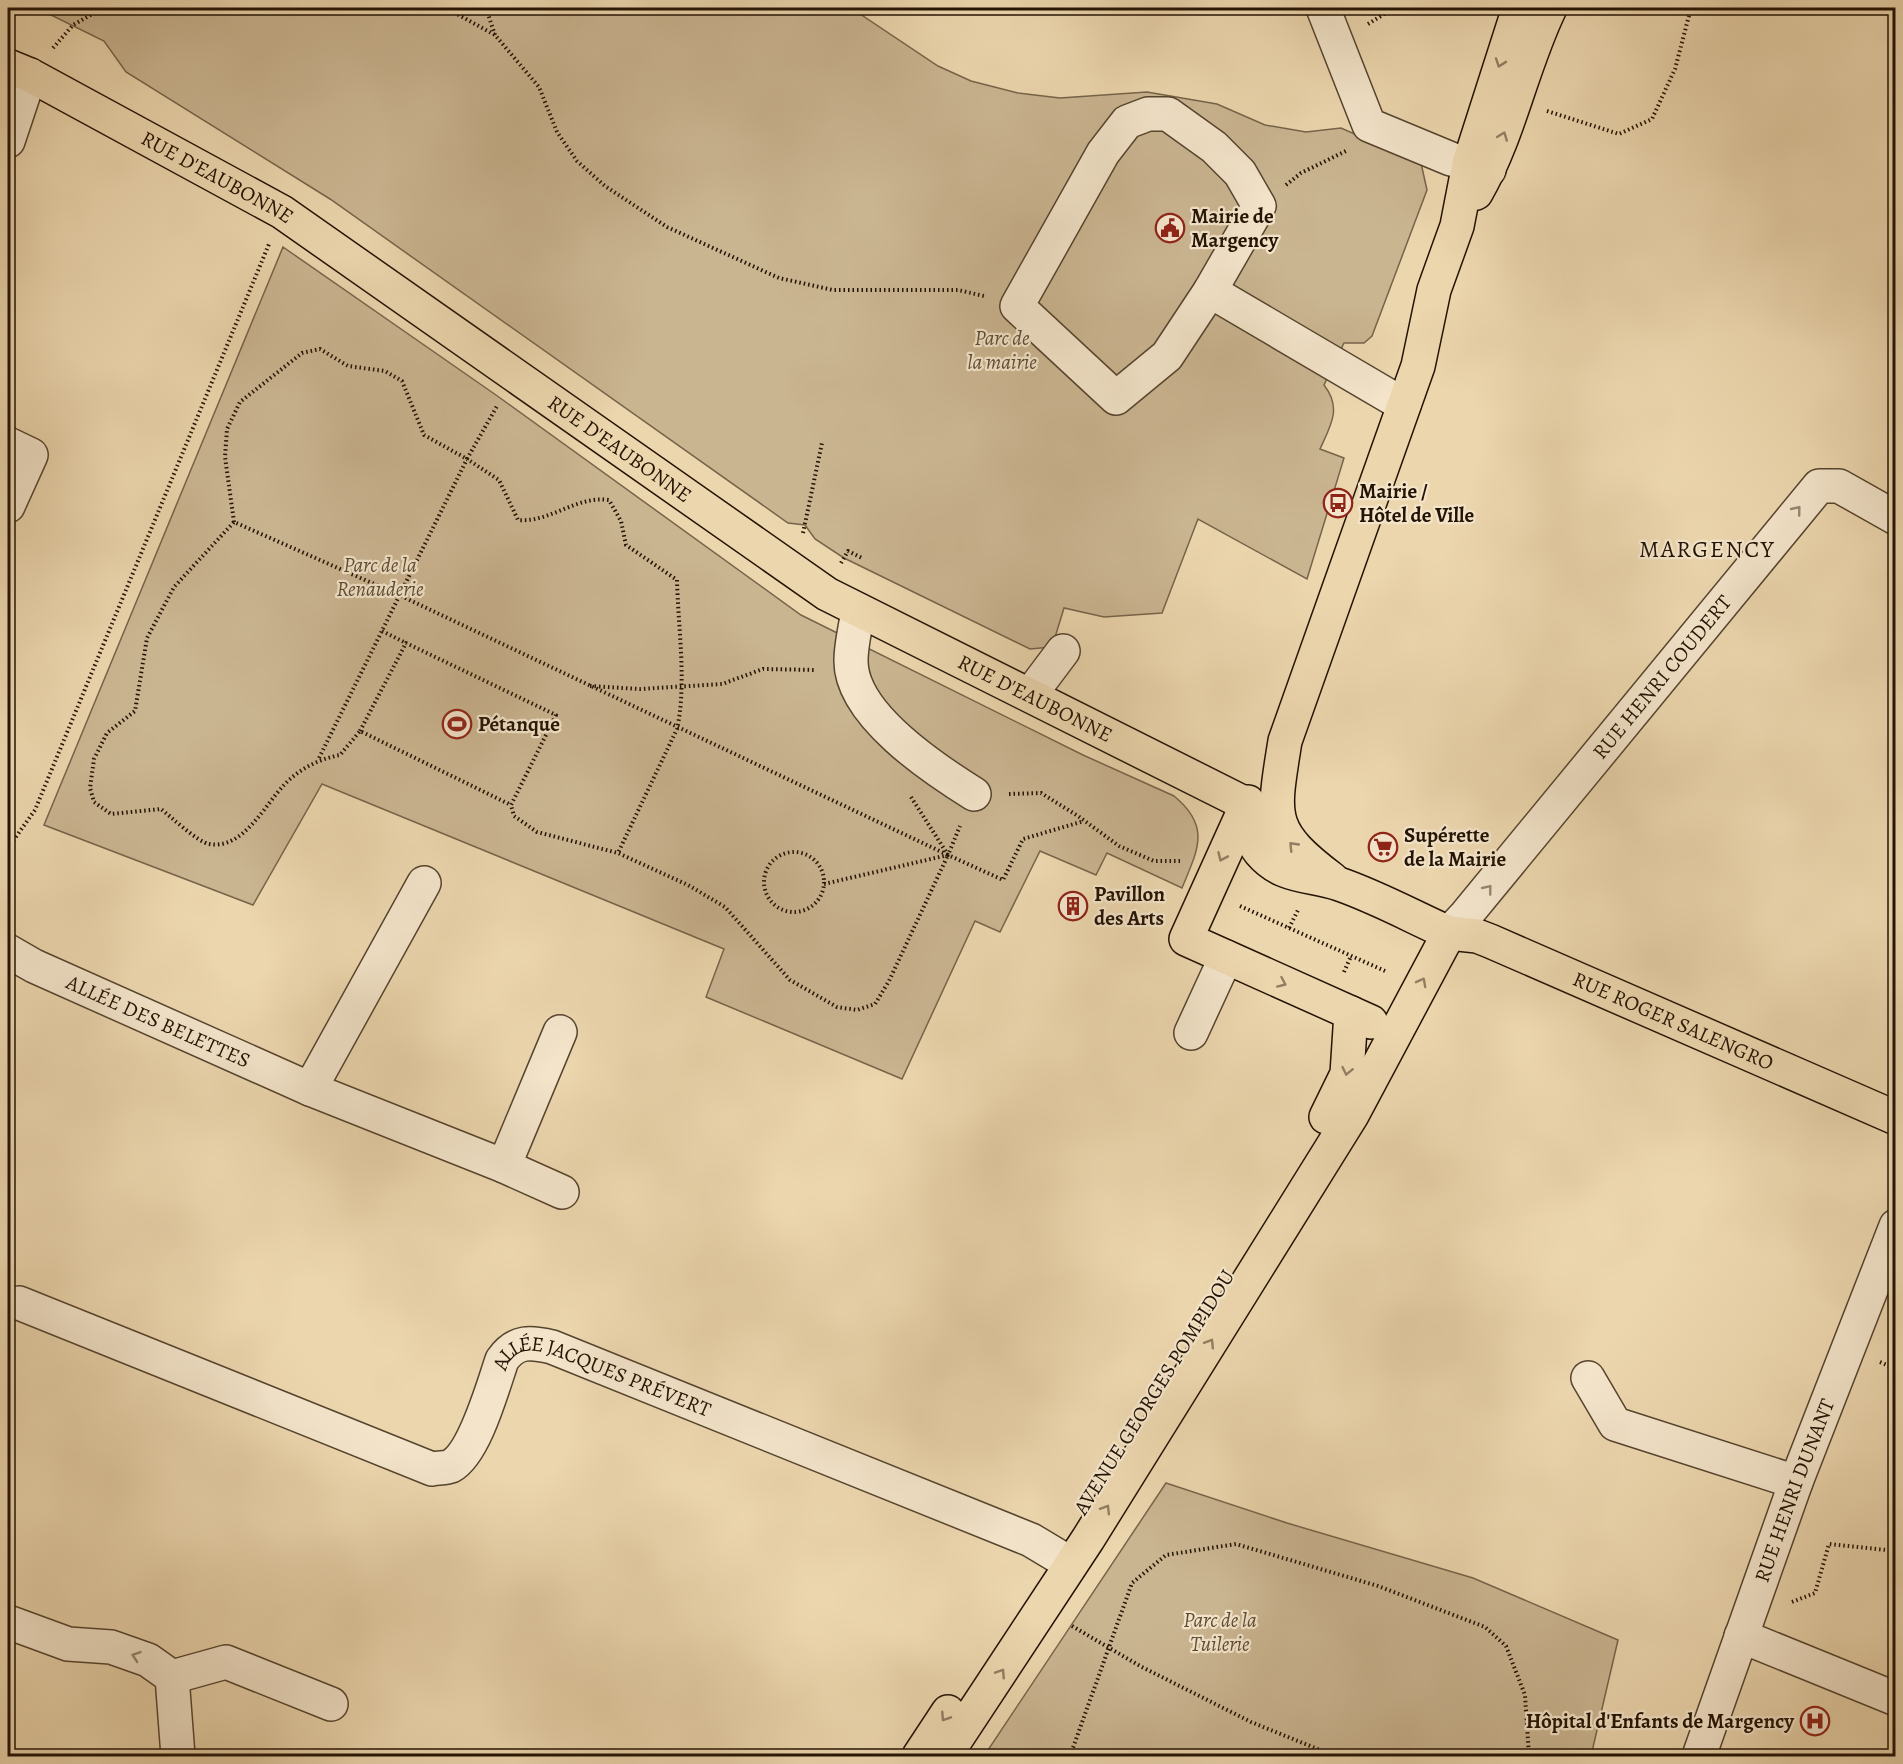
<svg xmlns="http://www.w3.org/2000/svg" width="1903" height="1764" viewBox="0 0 1903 1764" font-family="Alegreya,serif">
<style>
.green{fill:#cab591;stroke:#76644a;stroke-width:1.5}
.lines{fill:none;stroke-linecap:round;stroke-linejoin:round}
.minor-casing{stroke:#55442e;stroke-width:36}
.major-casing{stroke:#231304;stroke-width:36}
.path{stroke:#231304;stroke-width:4;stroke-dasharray:1.5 3;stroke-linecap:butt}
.minor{stroke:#f3e4ca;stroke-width:33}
.major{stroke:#ecd6ae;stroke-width:33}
.oneway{stroke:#927e62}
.oneway2{stroke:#958671}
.labels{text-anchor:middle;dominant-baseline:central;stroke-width:4.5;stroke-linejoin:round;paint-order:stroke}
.street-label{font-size:21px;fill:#231304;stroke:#f3e4ca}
.poi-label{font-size:21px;font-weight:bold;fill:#231304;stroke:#f3e4ca;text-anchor:start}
.park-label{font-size:21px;font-style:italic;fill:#5d4c35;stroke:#f3e4ca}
.quarter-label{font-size:24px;letter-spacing:1.5px;fill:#231304;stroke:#f3e4ca}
</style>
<rect width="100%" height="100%" fill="#ecd6ae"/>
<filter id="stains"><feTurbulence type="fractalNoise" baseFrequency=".00333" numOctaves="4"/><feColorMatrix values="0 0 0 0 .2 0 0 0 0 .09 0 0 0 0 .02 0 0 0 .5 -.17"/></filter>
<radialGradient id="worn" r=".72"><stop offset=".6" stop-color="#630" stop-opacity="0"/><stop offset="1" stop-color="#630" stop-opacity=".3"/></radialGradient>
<g class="green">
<path d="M8 8H851L938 66 971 81 1018 93 1060 98 1147 92 1217 104 1265 125 1306 132 1341 128 1421 163 1427 190 1372 336 1364 343H1344L1324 385C1342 408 1331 425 1320 449L1344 458 1307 579 1198 519 1162 613 1104 617 1064 608 1052 647 1030 649 844 558 815 539 805 525 788 523 330 199 126 72 104 41 41 10 8 16Z"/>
<path d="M283 247 496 395 801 615 1083 755 1174 796C1212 827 1197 851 1182 888L1107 853 1096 875 1040 851 1000 932 975 921 902 1079 706 997 724 949 322 784 253 905 44 825Z"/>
<path d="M1166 1483 1287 1523 1473 1578 1618 1640 1591 1756H984Z"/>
</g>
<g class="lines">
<g class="minor-casing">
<g id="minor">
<path d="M1323 8 1369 125 1451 159 1489 170"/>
<path d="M1148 114H1168L1214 147 1240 173 1259 206 1210 291 1167 356 1116 398 1017 306 1103 153 1127 122Z"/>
<path d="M8 141 30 75"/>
<path d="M1210 291 1404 405"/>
<path d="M8 444 31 455 8 506"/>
<path d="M858 610C856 626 851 644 851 660 850 714 934 769 974 794"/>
<path d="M1030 695 1063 651"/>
<path id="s1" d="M1449 933 1466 915 1819 486H1839L1896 518"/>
<path id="s2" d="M8 951 34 966 310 1089 504 1166 560 1032"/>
<path d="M1191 1033 1226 957"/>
<path d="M310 1089 424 883"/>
<path d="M504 1166 562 1192"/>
<path id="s3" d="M19 1303 432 1469C438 1468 446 1468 451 1466 475 1453 493 1386 502 1360 516 1340 531 1342 552 1347L1031 1540 1071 1564"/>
<path d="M1588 1378 1615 1424 1796 1482"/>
<path d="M8 1622 68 1644 111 1647 148 1660 172 1677 178 1756"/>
<path d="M1741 1636 1896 1699"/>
<path d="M172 1677 226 1662 331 1704"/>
<path id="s4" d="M1699 1756 1796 1482 1896 1226"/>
</g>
</g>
<g class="major-casing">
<g id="major">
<path id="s5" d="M8 66 30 75 282 212 827 594 1246 804"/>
<path d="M1476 193C1510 134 1521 68 1550 8"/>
<path d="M1248 802 1186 939 1371 1022"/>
<path d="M1332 879C1267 830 1273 817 1285 741L1418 366 1434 290 1457 226 1469 164 1519 8"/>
<path id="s6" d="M1449 933 1477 936 1490 941 1896 1118"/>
<path d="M1326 1117 1347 1074 1351 1013"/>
<path d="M919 1756 948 1712"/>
<path d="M945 1756 1088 1539 1352 1115 1449 933C1413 917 1377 897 1339 884 1310 874 1283 879 1260 852 1249 839 1249 820 1246 804"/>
</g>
</g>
<g class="path">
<path d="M446 8 495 35 539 87 557 132 577 161 605 186 667 227 779 278 833 290H958L984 296"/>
<path d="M486 8 495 35"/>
<path d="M1377 8 1381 15"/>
<path d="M1085 11 1095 8"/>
<path d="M1368 24 1394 8"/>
<path d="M53 48 73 25 103 8"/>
<path d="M1547 111 1619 134 1652 119 1675 69 1691 8"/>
<path d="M1286 185 1301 173 1346 151"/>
<path d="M234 522 225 457 227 429 240 402 302 353 320 349 348 366 385 371 402 381 424 435 467 459 497 406"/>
<path d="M803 533 822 443"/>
<path d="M841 563 848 551 862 558"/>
<path d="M382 631 406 643"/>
<path d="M590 686 640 689 722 684 763 669 816 670"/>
<path d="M360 731 406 643 556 715 511 805 360 731 340 755C319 759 299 769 284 785 264 806 243 850 209 844 198 842 171 817 161 809L111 814 94 802 90 788 94 759 107 733 135 711 147 638 174 587 234 522 399 595 948 855 889 981 875 1004 857 1010 837 1007 790 980 725 907 688 885 618 853 537 832 514 816 511 805"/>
<path d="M319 758 467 459 499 480 518 520C550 523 577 495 609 500L621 521 626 545 677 580C678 627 687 684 677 729L618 853"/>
<path d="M1009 794 1041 793 1078 816 1119 846 1154 861H1181"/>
<path d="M911 797 948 855 960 826"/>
<path d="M8 848 35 810 269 244"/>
<circle cx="794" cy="882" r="30"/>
<path d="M824 884 948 855 1003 880 1023 839 1084 821"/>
<path d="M1240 906 1385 971"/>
<path d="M1289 928 1298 910"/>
<path d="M1344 972 1351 956"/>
<path d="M1880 1362 1896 1369"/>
<path d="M1792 1602 1815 1593 1829 1544 1896 1551"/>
<path d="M1072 1626 1140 1666 1251 1722 1325 1752 1331 1756"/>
<path d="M1070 1756 1132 1583 1166 1555 1236 1544 1378 1586 1485 1627 1506 1646 1525 1695 1529 1756"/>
</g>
<use href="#minor" class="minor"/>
<use href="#major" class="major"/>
</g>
<defs><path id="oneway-chevron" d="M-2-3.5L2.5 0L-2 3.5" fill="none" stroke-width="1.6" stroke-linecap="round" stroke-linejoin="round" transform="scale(1.5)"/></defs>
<g class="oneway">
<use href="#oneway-chevron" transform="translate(1500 63) rotate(109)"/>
<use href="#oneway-chevron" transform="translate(1503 136) rotate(-69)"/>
<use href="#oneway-chevron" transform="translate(1293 846) rotate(-134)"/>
<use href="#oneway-chevron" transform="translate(1222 857) rotate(114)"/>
<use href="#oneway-chevron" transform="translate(1422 982) rotate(-62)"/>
<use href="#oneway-chevron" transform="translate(1282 983) rotate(24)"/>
<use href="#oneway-chevron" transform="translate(1347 1071) rotate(102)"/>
<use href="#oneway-chevron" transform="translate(1210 1343) rotate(-58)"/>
<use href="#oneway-chevron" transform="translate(1106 1509) rotate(-58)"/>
<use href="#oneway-chevron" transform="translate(1001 1673) rotate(-57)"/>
<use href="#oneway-chevron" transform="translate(945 1717) rotate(123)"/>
</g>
<g class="oneway2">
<use href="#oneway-chevron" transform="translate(1797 510) rotate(-51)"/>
<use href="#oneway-chevron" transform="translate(1488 889) rotate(-51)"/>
<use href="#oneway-chevron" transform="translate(136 1656) rotate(-161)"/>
</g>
<defs>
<g id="civic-ring" transform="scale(1.5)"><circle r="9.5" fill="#f3e4ca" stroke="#8f2418" stroke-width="1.5"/><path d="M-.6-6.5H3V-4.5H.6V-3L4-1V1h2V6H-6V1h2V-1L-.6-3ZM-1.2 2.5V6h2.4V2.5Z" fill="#8f2418"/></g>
<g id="bus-ring" transform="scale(1.5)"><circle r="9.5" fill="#f3e4ca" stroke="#8f2418" stroke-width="1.5"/><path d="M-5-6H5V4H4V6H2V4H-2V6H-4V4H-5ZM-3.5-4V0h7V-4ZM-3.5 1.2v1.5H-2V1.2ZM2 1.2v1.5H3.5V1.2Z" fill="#8f2418"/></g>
<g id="stadium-ring" transform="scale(1.5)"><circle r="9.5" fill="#f3e4ca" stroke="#8f2418" stroke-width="1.5"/><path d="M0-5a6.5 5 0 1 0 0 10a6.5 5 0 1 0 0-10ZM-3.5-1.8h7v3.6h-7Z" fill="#8f2418"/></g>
<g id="supermarket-ring" transform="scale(1.5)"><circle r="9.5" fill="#f3e4ca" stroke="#8f2418" stroke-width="1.5"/><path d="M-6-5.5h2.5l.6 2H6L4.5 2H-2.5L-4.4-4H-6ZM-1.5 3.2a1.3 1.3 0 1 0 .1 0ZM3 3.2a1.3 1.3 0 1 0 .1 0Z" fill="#8f2418"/></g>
<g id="building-ring" transform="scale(1.5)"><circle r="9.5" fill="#f3e4ca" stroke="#8f2418" stroke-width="1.5"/><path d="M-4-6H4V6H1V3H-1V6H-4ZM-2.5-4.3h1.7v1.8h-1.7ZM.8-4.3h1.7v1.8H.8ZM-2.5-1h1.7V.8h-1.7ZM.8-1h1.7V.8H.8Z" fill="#8f2418"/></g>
<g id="hospital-ring" transform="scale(1.5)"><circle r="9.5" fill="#f3e4ca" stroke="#8f2418" stroke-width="1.5"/><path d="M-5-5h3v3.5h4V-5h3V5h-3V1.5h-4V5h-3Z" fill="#8f2418"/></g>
</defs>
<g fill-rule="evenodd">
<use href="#civic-ring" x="1170" y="228"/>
<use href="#bus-ring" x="1338" y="503"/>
<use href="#stadium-ring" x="457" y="724"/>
<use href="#supermarket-ring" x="1383" y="847"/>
<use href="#building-ring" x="1073" y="906"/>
<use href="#hospital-ring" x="1815" y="1721"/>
</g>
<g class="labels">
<g class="street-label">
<text stroke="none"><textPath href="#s5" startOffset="237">RUE D'EAUBONNE</textPath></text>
<text stroke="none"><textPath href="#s5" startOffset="723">RUE D'EAUBONNE</textPath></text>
<text stroke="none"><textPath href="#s1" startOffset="333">RUE HENRI COUDERT</textPath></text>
<text stroke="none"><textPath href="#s5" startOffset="1209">RUE D'EAUBONNE</textPath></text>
<text stroke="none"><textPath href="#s2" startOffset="166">ALLÉE DES BELETTES</textPath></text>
<text stroke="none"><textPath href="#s6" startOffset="242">RUE ROGER SALENGRO</textPath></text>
<text transform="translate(1154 1392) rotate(-58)">AVENUE GEORGES POMPIDOU</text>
<text stroke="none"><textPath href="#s3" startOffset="692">ALLÉE JACQUES PRÉVERT</textPath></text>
<text stroke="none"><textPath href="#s4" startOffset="282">RUE HENRI DUNANT</textPath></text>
</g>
<g class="poi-label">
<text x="1191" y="216">Mairie de<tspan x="1191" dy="24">Margency</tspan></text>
<text x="1359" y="491">Mairie /<tspan x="1359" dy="24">Hôtel de Ville</tspan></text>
<text x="478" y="724">Pétanque</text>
<text x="1404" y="835">Supérette<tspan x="1404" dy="24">de la Mairie</tspan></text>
<text x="1094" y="894">Pavillon<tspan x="1094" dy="24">des Arts</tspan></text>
<text x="1794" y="1721" text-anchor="end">Hôpital d'Enfants de Margency</text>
</g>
<g class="park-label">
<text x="1002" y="338">Parc de<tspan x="1002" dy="24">la mairie</tspan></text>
<text x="380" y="565">Parc de la<tspan x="380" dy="24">Renauderie</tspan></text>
<text x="1220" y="1620">Parc de la<tspan x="1220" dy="24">Tuilerie</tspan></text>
</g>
<g class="quarter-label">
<text x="1707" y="549">MARGENCY</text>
</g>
</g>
<rect width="1903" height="1764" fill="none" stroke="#ecd6ae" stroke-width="30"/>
<rect x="9" y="9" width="1885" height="1746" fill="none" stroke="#231304" stroke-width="3"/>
<rect x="15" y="15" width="1873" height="1734" fill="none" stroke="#231304" stroke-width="1.5"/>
<rect width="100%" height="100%" filter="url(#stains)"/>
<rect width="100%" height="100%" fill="url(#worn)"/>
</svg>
